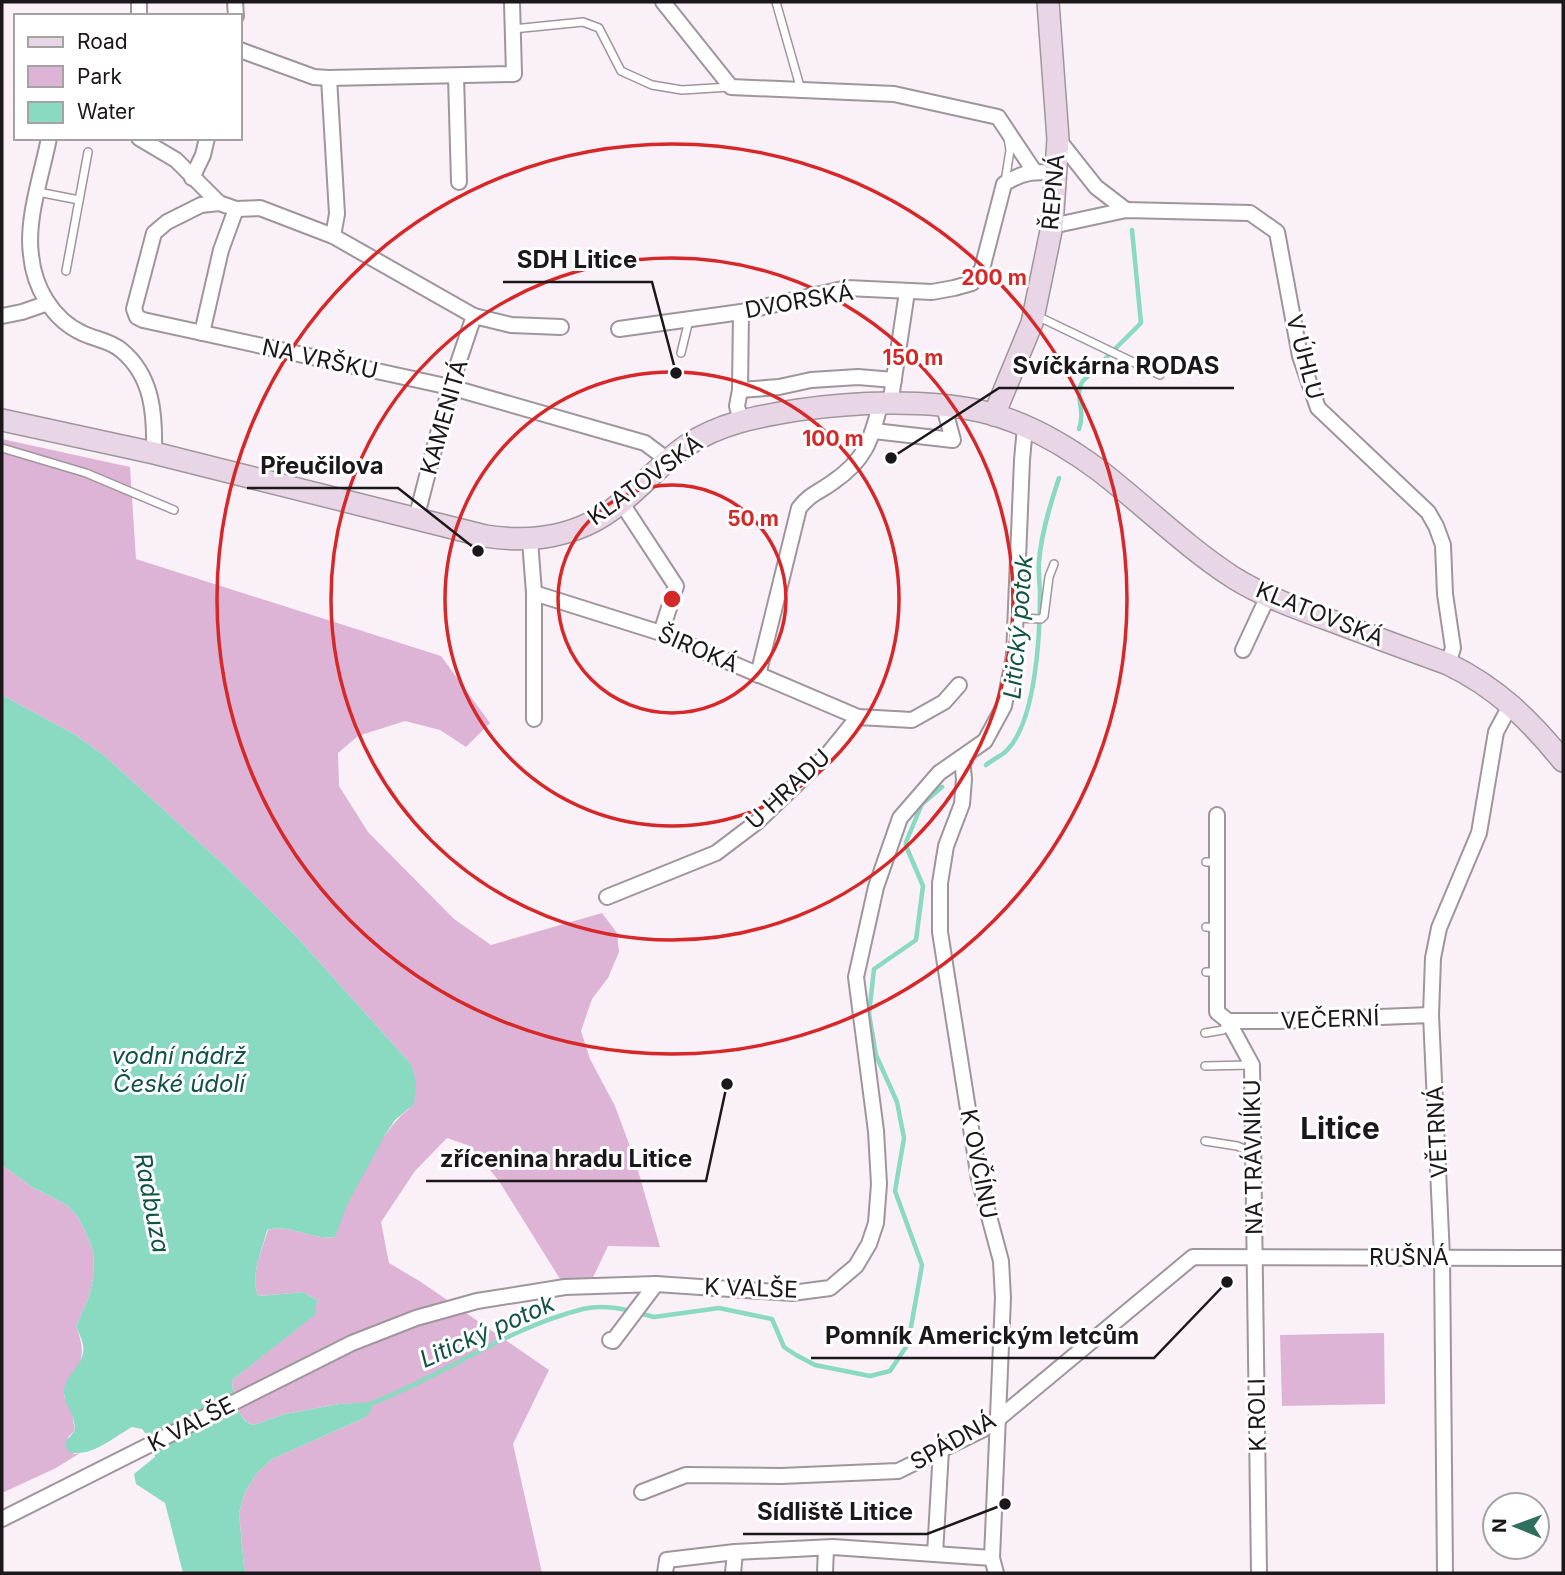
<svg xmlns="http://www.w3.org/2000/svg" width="1565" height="1575" viewBox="0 0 1565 1575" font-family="Inter,sans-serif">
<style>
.green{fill:#ddb4d5}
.water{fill:#8ad9c1}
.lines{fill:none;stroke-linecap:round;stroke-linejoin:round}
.stream{stroke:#8ad9c1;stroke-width:4.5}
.lane-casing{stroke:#9f959c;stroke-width:10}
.street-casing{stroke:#9f959c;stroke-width:18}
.secondary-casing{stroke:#9f959c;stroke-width:24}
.lane{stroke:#fff;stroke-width:7}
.street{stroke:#fff;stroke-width:14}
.secondary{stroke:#e8d6e6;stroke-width:21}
.ring{fill:none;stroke:#d62828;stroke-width:3.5}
.labels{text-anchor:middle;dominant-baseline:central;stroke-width:6;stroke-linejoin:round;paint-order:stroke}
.street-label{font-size:23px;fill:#1b171a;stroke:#fff}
.water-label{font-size:24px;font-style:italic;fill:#105243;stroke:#fff}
.district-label{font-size:30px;font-weight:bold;fill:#1b171a;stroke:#fff}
.centre{fill:#d62828;stroke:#fff;stroke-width:3.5}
.ring-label{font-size:21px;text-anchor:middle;font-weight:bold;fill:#d62828;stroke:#fff;stroke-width:6;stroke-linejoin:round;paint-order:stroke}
.leader{fill:none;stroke:#1b171a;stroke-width:2.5}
.callout-dot{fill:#1b171a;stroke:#fff;stroke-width:2.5}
.callout-label{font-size:24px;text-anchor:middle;font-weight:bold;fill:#1b171a;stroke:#fff;stroke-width:6;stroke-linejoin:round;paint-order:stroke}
</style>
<rect width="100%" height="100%" fill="#faf0f8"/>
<g class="green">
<path d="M2 439 130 467 136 559 441 656 490 723 466 747 440 730 405 721 358 736 338 753 339 786 368 832 454 919 491 945 602 913 617 933 619 952 608 978 592 999 581 1031 590 1059 615 1106 635 1160 660 1247 608 1246 589 1286 565 1287 499 1181 470 1146 447 1138 415 1171 381 1222 389 1263 421 1282 549 1370 513 1444 542 1573H247L244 1567 239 1513 245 1492 257 1473 272 1459 364 1418 374 1403 339 1404 285 1414 253 1425C236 1418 233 1396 232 1380L314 1315 317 1300 303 1292 259 1296C248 1279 263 1248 268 1230 290 1223 311 1241 335 1237 344 1203 381 1129 409 1109L411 1064 295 935 224 865 105 756 74 734 2 695Z"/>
<path d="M2 1165 32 1187 67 1205 78 1217 86 1233 94 1254 93 1278 89 1297 76 1326C89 1360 78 1365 64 1396L71 1409 75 1430 68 1437 74 1454 80 1453 56 1468 2 1493Z"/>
<path d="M1384 1333 1385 1404 1282 1406 1280 1335Z"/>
</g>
<path class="water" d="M2 695 74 734 105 756 224 865 295 935 411 1064 416 1081 414 1104 395 1120 385 1135 347 1205 335 1237C310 1241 291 1223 267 1230 263 1249 248 1279 259 1296L303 1292 317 1300 315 1315 232 1380C233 1395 236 1419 253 1425L285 1414 339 1404 374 1402 370 1412 364 1418 272 1459 257 1473 245 1492 239 1513 244 1567 247 1573H183L165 1503 136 1484 134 1474 155 1457 150 1439 142 1429 132 1427C114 1437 91 1458 69 1452 61 1442 70 1438 75 1430 75 1414 64 1403 64 1393 63 1378 81 1367 83 1353 85 1344 79 1334 76 1326L89 1297 93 1278 94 1254 86 1233 78 1217 67 1205 32 1187 2 1165Z"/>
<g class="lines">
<g class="stream">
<path d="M1079 429C1086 410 1074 396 1082 382L1141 323 1132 230"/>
<path d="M986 765C991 761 998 757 1004 753 1036 726 1040 635 1040 594 1040 584 1038 573 1039 562 1041 534 1050 505 1059 478"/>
<path d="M639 1313 654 1317 719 1308 772 1319 784 1347 796 1355 815 1365 870 1376 890 1371 908 1344 922 1265 895 1191 904 1138 897 1102 876 1055 869 1014 874 969 916 940 923 886 906 846V842L922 804 942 787"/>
<path d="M370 1404C443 1376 507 1328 583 1309 599 1305 615 1307 631 1311"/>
</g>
<g class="lane-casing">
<g id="lane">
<path d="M776 2 801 90"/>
<path d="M513 29 583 22 599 28 621 71 652 85 682 90 730 87"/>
<path d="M1005 182 1010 150 1008 138"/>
<path d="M38 192 79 200"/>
<path d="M66 271 88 152"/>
<path d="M1035 315 1160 375"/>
<path d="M681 353 689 320"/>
<path d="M2 448 86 473 174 510"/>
<path d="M1016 618 1041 619 1044 616 1049 577 1054 564"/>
<path d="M1206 862H1217"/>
<path d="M1206 927 1217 928"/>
<path d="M1206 972H1217"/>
<path d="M1205 1033 1223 1030 1228 1021"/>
<path d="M1205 1066 1251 1065"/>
<path d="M1205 1141 1237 1146 1252 1152"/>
</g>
</g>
<g class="street-casing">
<g id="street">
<path d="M139 2V16"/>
<path d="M235 2 236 16"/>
<path d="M663 2 731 87 894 94 998 117 1034 171"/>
<path d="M240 50 314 77 329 78 514 74 512 2"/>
<path d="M456 76 459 182"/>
<path d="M329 78 337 214 333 236"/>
<path d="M49 138C42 174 26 219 31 255 34 287 52 319 82 333 94 339 111 341 121 350 153 376 155 415 154 453"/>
<path d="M139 138 176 160 219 203"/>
<path d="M1058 139 1096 187 1126 210"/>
<path d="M192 178 203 155 207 138"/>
<path d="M1052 226 1126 210 1250 213 1277 232 1300 356 1318 408 1428 512 1436 526 1443 545 1445 594 1453 648 1448 664"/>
<path d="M2 316 22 312 48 303"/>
<path d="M561 327 511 325 474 316 333 236 260 208 236 209 219 203 201 205 167 222 154 233 134 309 137 317 143 320 450 387 645 443 669 461"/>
<path d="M619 329 741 312 847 288 932 292 954 288 972 283 982 269 1004 184C1022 172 1034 171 1056 173"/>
<path d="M202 333 221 250 236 209"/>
<path d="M740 390 779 387 811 380 858 377 894 380"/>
<path d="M890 405 907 292"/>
<path d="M741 421 737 406 740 390 741 312"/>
<path d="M874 431 953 440 944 407"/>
<path d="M621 502 676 586 661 633"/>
<path d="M416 519 450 387 474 316"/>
<path d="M530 540 534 593V719"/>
<path d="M534 593 661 633 858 717"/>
<path d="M1243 650 1268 596"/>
<path d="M758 675 799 508C811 493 818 493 833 482 865 460 871 441 880 405"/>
<path d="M962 758 964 779 962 804 946 846 940 883V932L979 1179 1001 1261 1003 1298 992 1558 996 1573"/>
<path d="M1217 815V1012L1228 1021 1252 1065 1259 1573"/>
<path d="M607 897 716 853 757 822 828 754 858 717 912 720 944 702 959 685"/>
<path d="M1228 1021H1278L1431 1015"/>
<path d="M610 1340 613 1341 656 1284"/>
<path d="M642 1492 686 1475 781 1476 898 1471 982 1430 998 1419 1193 1257 1563 1258"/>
<path d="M2 1519 352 1343 416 1318 477 1301 565 1287 656 1284 792 1293 830 1288 856 1266 869 1244 876 1223 879 1184 876 1131 856 977 876 887 900 818 939 773 985 741 1004 706 1014 656 1022 460 1025 427"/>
<path d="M935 1554 941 1450"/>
<path d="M665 1573 667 1560 735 1552 833 1547 992 1558"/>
<path d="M733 1573 735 1552"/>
<path d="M825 1573 826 1548"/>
<path d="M1445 1573 1442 1257 1431 1015 1433 958 1439 928 1479 833 1496 732 1511 704"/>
</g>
</g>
<g class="secondary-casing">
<g id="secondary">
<path d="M994 415 1032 323 1052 226 1058 139 1048 2"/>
<path d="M2 420 154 453 485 536C530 543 576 537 613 509 639 490 660 464 686 446 719 423 760 416 798 410 854 402 925 399 980 411 1024 421 1064 444 1100 471 1145 506 1186 547 1234 578 1265 597 1299 609 1332 621 1371 636 1410 650 1448 664 1496 687 1530 720 1563 761"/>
</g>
</g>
<use href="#lane" class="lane"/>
<use href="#street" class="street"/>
<use href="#secondary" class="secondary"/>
</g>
<g class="ring">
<circle cx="672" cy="599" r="114"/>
<circle cx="672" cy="599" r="227"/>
<circle cx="672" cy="599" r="341"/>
<circle cx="672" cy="599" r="455"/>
</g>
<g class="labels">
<g class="street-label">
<text transform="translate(1053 192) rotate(-85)">ŘEPNÁ</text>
<text transform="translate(799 301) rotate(-10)">DVORSKÁ</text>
<text transform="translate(1305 357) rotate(75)">V ÚHLU</text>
<text transform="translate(320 359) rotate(12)">NA VRŠKU</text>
<text transform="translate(444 417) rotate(-74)">KAMENITÁ</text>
<text transform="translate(645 480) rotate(-36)">KLATOVSKÁ</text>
<text transform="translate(1320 614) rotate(22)">KLATOVSKÁ</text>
<text transform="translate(698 649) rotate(23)">ŠIROKÁ</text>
<text transform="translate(788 789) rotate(-43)">U HRADU</text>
<text transform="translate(1330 1019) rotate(-2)">VEČERNÍ</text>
<text transform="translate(1437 1132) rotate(-93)">VĚTRNÁ</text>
<text transform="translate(1253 1157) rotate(-91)">NA TRÁVNÍKU</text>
<text transform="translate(979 1164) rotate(79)">K OVČÍNU</text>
<text x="1409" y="1257">RUŠNÁ</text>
<text transform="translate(751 1288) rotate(2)">K VALŠE</text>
<text transform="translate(1257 1415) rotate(-91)">K ROLI</text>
<text transform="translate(191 1424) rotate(-27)">K VALŠE</text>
<text transform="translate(953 1441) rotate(-29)">SPÁDNÁ</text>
</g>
<g class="water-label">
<text transform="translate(1018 627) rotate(-85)">Litický potok</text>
<text x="179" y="1055">vodní nádrž<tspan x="179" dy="28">České údolí</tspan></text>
<text transform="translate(152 1203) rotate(79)">Radbuza</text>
<text transform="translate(487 1331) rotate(-24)">Litický potok</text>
</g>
<g class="district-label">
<text x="1340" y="1128">Litice</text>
</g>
</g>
<circle cx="672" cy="599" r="10" class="centre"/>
<g class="ring-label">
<text x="994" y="285">200 m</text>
<text x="913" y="365">150 m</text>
<text x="833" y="446">100 m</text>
<text x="753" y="526">50 m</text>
</g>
<path class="leader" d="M676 373L652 282H503M891 458L999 388H1234M478 551L398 488H247M727 1084L706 1181H426M1227 1282L1154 1358H811M1005 1504L927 1534H743"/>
<g class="callout-dot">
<circle cx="676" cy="373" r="7"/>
<circle cx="891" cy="458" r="7"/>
<circle cx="478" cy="551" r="7"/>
<circle cx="727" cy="1084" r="7"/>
<circle cx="1227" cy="1282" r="7"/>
<circle cx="1005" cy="1504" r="7"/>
</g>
<g class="callout-label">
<text x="577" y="268">SDH Litice</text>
<text x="1116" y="374">Svíčkárna RODAS</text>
<text x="322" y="474">Přeučilova</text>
<text x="566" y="1167">zřícenina hradu Litice</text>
<text x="982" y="1344">Pomník Americkým letcům</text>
<text x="835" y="1520">Sídliště Litice</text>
</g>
<rect width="1565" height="1575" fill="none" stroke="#1b171a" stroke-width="7"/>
<rect x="14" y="14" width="228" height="126" fill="#ffffff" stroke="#a4a2a3" stroke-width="2"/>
<rect x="28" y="37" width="35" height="10" fill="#e8d6e6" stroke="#a4a2a3" stroke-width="2"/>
<text x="77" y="49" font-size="21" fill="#1b171a">Road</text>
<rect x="28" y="66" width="35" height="21" fill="#ddb4d5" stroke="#a4a2a3" stroke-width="2"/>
<text x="77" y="84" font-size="21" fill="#1b171a">Park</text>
<rect x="28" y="102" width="35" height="21" fill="#8ad9c1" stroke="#a4a2a3" stroke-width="2"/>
<text x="77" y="119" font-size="21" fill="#1b171a">Water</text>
<g transform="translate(1516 1526) rotate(271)"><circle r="33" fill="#ffffff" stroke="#a4a2a3" stroke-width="2"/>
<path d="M0-5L12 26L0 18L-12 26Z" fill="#2f6f5e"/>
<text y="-10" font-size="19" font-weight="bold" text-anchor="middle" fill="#1b171a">N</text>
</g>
</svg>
